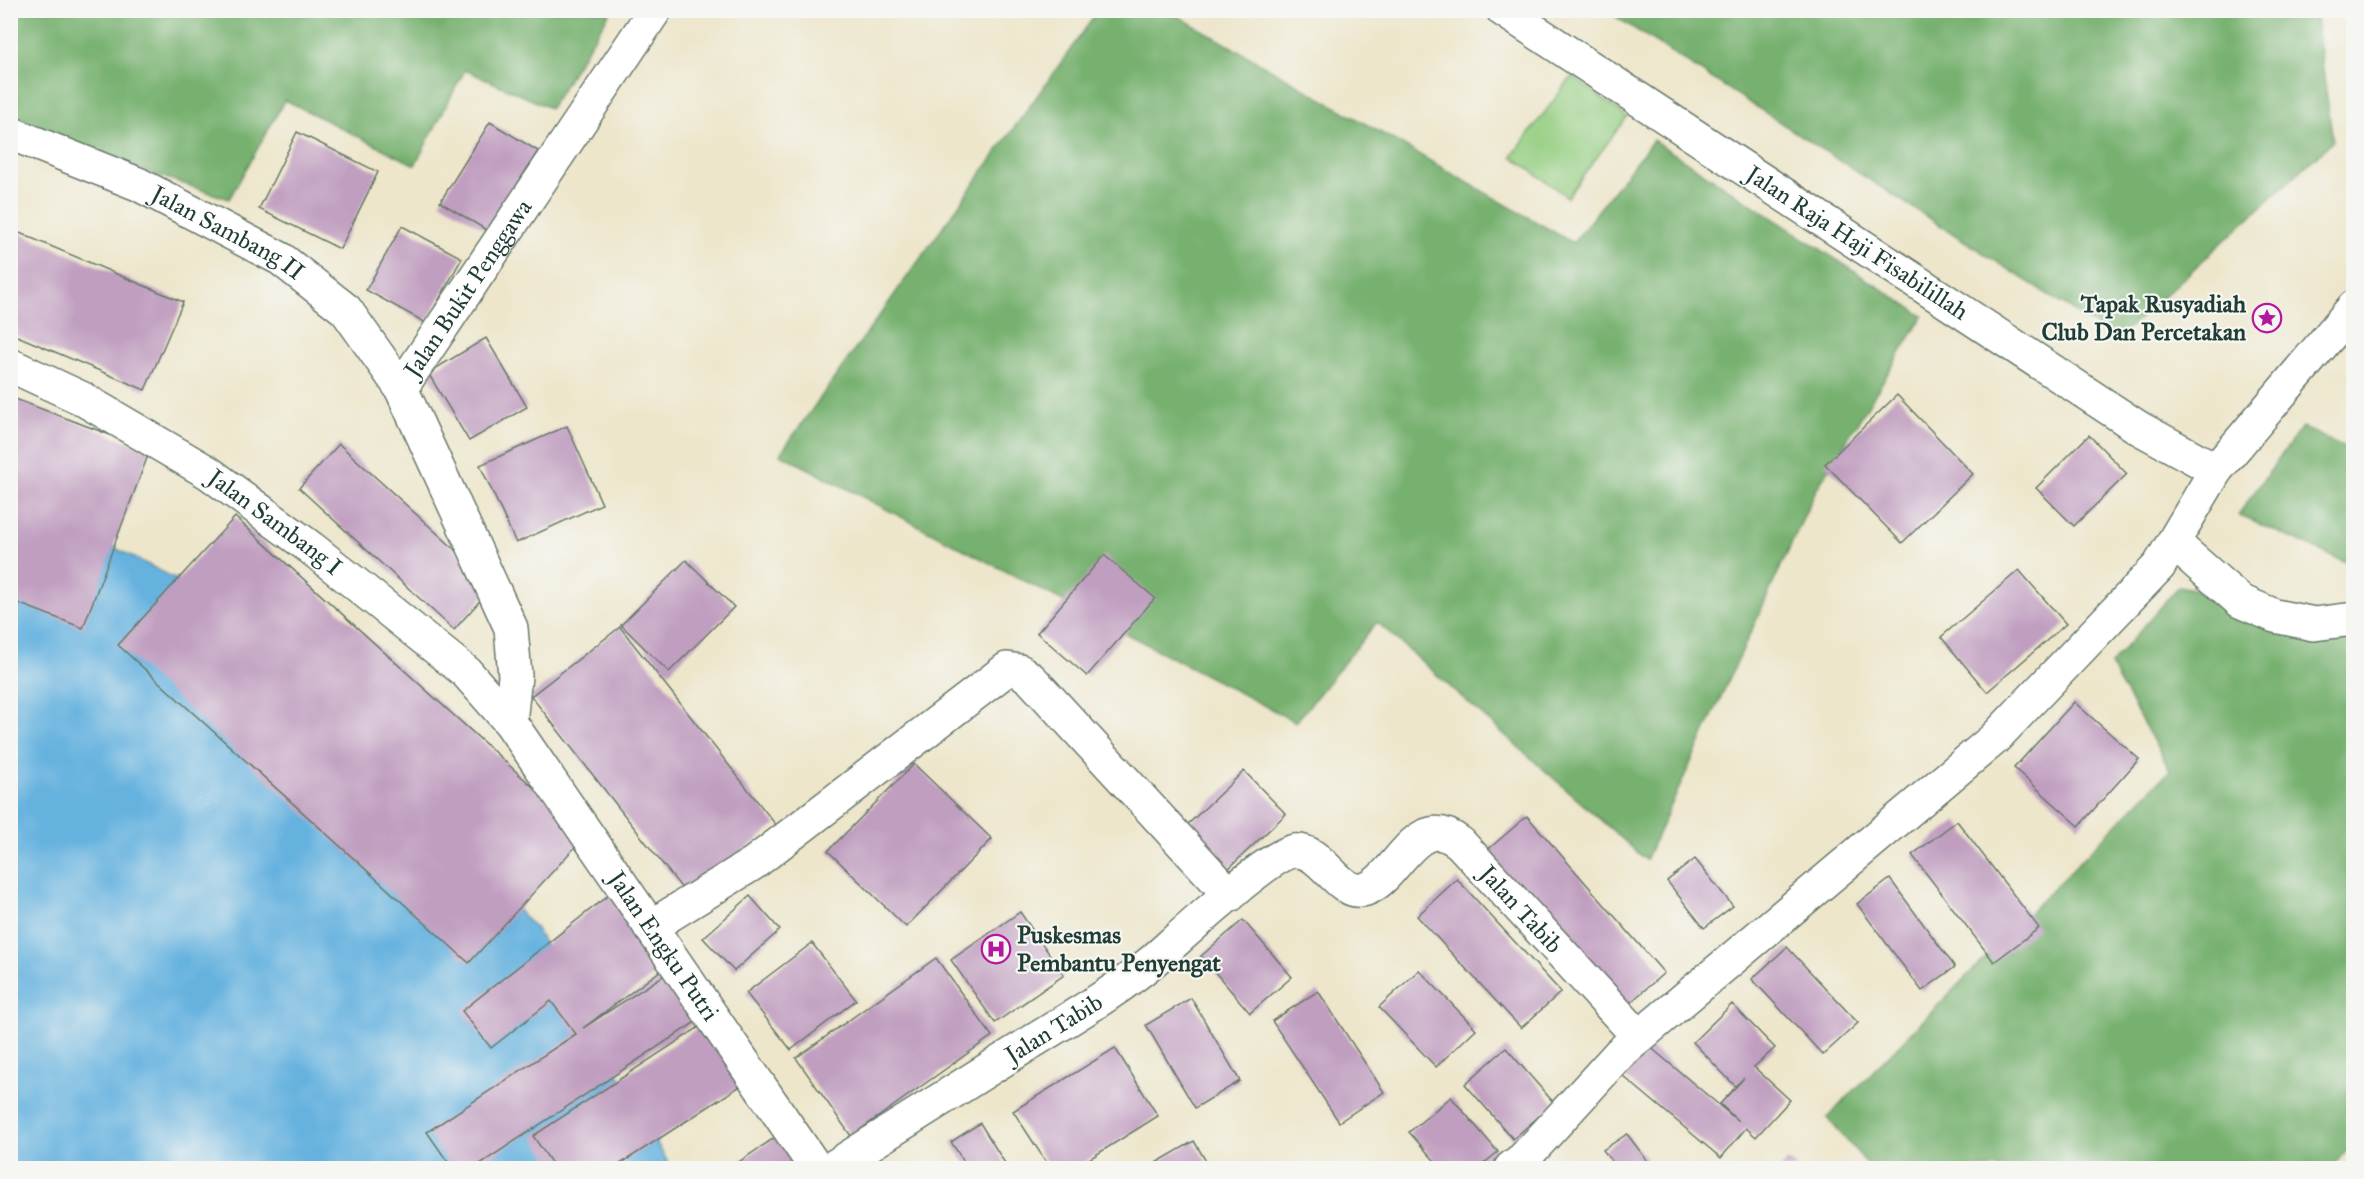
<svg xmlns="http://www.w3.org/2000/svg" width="2364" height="1179" viewBox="0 0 2364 1179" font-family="'IM FELL Great Primer',serif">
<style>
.green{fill:#94ce81;stroke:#5a865a;stroke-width:1.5}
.forest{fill:#77b16f;stroke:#4b7752;stroke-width:1.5}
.water{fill:#66b2df;stroke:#42788a;stroke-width:1.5}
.building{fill:#c09ec0}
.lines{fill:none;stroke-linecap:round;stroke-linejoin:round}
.minor-casing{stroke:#677869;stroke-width:36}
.minor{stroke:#fff;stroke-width:33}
.labels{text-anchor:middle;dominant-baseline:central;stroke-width:4.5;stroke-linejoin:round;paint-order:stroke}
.street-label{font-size:24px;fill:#1f3d34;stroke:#f6f6f2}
.poi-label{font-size:24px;font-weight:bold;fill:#1f3d34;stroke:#f6f6f2;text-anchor:end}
</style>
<rect width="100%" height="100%" fill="#f6f6f2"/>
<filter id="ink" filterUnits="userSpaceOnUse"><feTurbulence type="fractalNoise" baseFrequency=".0167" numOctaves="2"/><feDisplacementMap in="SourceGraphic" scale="12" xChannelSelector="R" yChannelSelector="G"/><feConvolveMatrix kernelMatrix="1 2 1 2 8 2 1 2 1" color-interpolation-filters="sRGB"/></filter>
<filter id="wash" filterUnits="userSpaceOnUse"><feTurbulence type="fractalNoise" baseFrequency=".008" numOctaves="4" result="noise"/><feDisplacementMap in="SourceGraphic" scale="24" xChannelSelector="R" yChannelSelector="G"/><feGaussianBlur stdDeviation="1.35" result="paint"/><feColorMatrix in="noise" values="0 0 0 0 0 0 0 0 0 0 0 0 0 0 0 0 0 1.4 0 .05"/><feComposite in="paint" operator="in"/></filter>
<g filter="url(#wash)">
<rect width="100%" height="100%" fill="#ede6cb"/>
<path class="green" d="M1572 76 1627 117 1567 197 1512 156Z"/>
<g class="forest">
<path d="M11 11H611L550 108 465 70 415 165 285 100 229 199 11 126Z"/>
<path d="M1098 11H1169L1573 243 1653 140 1923 316 1816 490 1646 860 1377 622 1296 722 780 454Z"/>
<path d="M1607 11H2315L2333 141 2117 339Z"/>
<path d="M2302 427 2353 451V565L2238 515Z"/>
<path d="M2179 586 2353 621 2354 1144 2329 1168H1871L1827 1118 2170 770 2110 665Z"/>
</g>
<path class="water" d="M10 494 221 602 536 929 671 1168H11Z"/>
<g id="blocks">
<g class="building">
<path d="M490 122 538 151 488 231 440 202Z"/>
<path d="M297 132 378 172 340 249 259 209Z"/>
<path d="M402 226 462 258 426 323 366 290Z"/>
<path d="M10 229 183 302 145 390 10 333Z"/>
<path d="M486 338 527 407 469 441 428 373Z"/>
<path d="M1897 395 1973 474 1902 543 1825 464Z"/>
<path d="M10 397 150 450 83 628 10 600Z"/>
<path d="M567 426 602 504 516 543 480 465Z"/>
<path d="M2089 435 2127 474 2074 526 2036 488Z"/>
<path d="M339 444 494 585 454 630 299 488Z"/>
<path d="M235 517 586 835 469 963 118 645Z"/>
<path d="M1104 555 1155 598 1087 676 1037 633Z"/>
<path d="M686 560 734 607 669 672 621 625Z"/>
<path d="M2019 570 2066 624 1987 692 1941 637Z"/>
<path d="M620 627 776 825 687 895 531 696Z"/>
<path d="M2074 702 2139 759 2079 826 2014 768Z"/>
<path d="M914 764 992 839 906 927 828 851Z"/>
<path d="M1244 771 1286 814 1227 870 1186 826Z"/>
<path d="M1527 816 1664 973 1623 1009 1485 852Z"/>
<path d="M1957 821 2039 928 1994 962 1912 855Z"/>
<path d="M1695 859 1733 906 1704 928 1667 881Z"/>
<path d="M629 879 668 965 583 1028 678 966 709 1013 474 1168H452L427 1132 576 1034 551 1001 491 1048 462 1011Z"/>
<path d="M1457 879 1561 992 1521 1028 1417 916Z"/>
<path d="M1890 879 1955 967 1922 991 1857 904Z"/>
<path d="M750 896 780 930 734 971 703 938Z"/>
<path d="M1020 912 1064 975 995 1023 951 960Z"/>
<path d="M1243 920 1292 977 1250 1013 1201 956Z"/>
<path d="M812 943 856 1000 791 1050 746 993Z"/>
<path d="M1787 947 1858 1023 1823 1055 1752 979Z"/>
<path d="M936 958 992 1036 851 1136 796 1058Z"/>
<path d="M1419 970 1476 1029 1436 1067 1379 1007Z"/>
<path d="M1318 991 1384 1092 1339 1122 1272 1021Z"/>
<path d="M1191 998 1240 1081 1195 1108 1146 1025Z"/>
<path d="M1732 1004 1775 1048 1754 1067 1790 1100 1756 1137 1746 1128 1721 1158 1623 1076 1649 1046 1738 1121 1720 1104 1744 1078 1735 1086 1693 1042Z"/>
<path d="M722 1012 762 1072 614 1168H555L533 1136Z"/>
<path d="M1115 1048 1158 1116 1075 1168H1050L1013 1111Z"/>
<path d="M1506 1048 1554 1103 1513 1139 1465 1084Z"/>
<path d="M1451 1097 1498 1152 1478 1168H1441L1409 1132Z"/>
<path d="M980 1123 1008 1168H968L951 1142Z"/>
<path d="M783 1132 801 1158 786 1168H730Z"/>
<path d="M1627 1134 1653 1168H1617L1603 1150Z"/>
<path d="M1194 1141 1210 1168H1147Z"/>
<path d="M1787 1160 1797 1168H1780Z"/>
</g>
</g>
</g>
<g filter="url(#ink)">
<use href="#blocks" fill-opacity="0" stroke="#677869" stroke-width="1.5"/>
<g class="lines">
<g class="minor-casing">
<g id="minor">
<path id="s1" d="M1503 10 2139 428 2216 470"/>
<path id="s2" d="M10 133 138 184 281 259 346 310 401 388 511 628 515 676 510 722"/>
<path id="s3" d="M10 365 81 398 209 473 311 548 466 672 510 722 816 1168"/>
<path id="s4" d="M401 388 655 10"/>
<path d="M2174 543 2240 601 2275 616 2314 624 2354 619"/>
<path d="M650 927 754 863 1007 669 1020 671 1031 679 1230 895"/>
<path id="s5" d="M832 1168C897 1127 962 1086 1027 1045 1070 1018 1116 992 1155 959 1179 938 1268 855 1294 851 1323 848 1339 899 1366 889 1398 878 1416 808 1460 843L1639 1037"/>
<path d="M1511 1168 1524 1158 1620 1053 1994 739 2159 566 2216 470 2354 307"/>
</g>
</g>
<use href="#minor" class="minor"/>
</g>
</g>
<defs>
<g id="sight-ring" transform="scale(1.5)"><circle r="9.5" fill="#f6f6f2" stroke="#b5179e" stroke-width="1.5"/><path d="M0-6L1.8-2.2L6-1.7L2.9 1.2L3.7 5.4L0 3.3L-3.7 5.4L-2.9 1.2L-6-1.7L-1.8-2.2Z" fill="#b5179e"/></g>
<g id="hospital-ring" transform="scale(1.5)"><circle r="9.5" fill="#f6f6f2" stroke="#b5179e" stroke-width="1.5"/><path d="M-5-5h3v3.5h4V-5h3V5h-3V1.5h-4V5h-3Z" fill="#b5179e"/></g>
</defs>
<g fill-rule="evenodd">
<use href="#sight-ring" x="2267" y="318"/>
<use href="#hospital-ring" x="996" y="949"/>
</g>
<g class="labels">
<g class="street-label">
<text stroke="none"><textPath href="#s2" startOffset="240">Jalan Sambang II</textPath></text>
<text stroke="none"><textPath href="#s1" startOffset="424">Jalan Raja Haji Fisabilillah</textPath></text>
<text stroke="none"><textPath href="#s4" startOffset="120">Jalan Bukit Penggawa</textPath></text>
<text stroke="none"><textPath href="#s3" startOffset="309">Jalan Sambang I</textPath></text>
<text stroke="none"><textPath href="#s5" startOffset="855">Jalan Tabib</textPath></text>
<text stroke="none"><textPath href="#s3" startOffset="890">Jalan Engku Putri</textPath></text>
<text stroke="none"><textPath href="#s5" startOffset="262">Jalan Tabib</textPath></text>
</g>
<g class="poi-label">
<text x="2246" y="304">Tapak Rusyadiah<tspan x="2246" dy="28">Club Dan Percetakan</tspan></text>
<text x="1017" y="935" text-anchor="start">Puskesmas<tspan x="1017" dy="28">Pembantu Penyengat</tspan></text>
</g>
</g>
<rect width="2364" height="1179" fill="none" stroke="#f6f6f2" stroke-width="36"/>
</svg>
